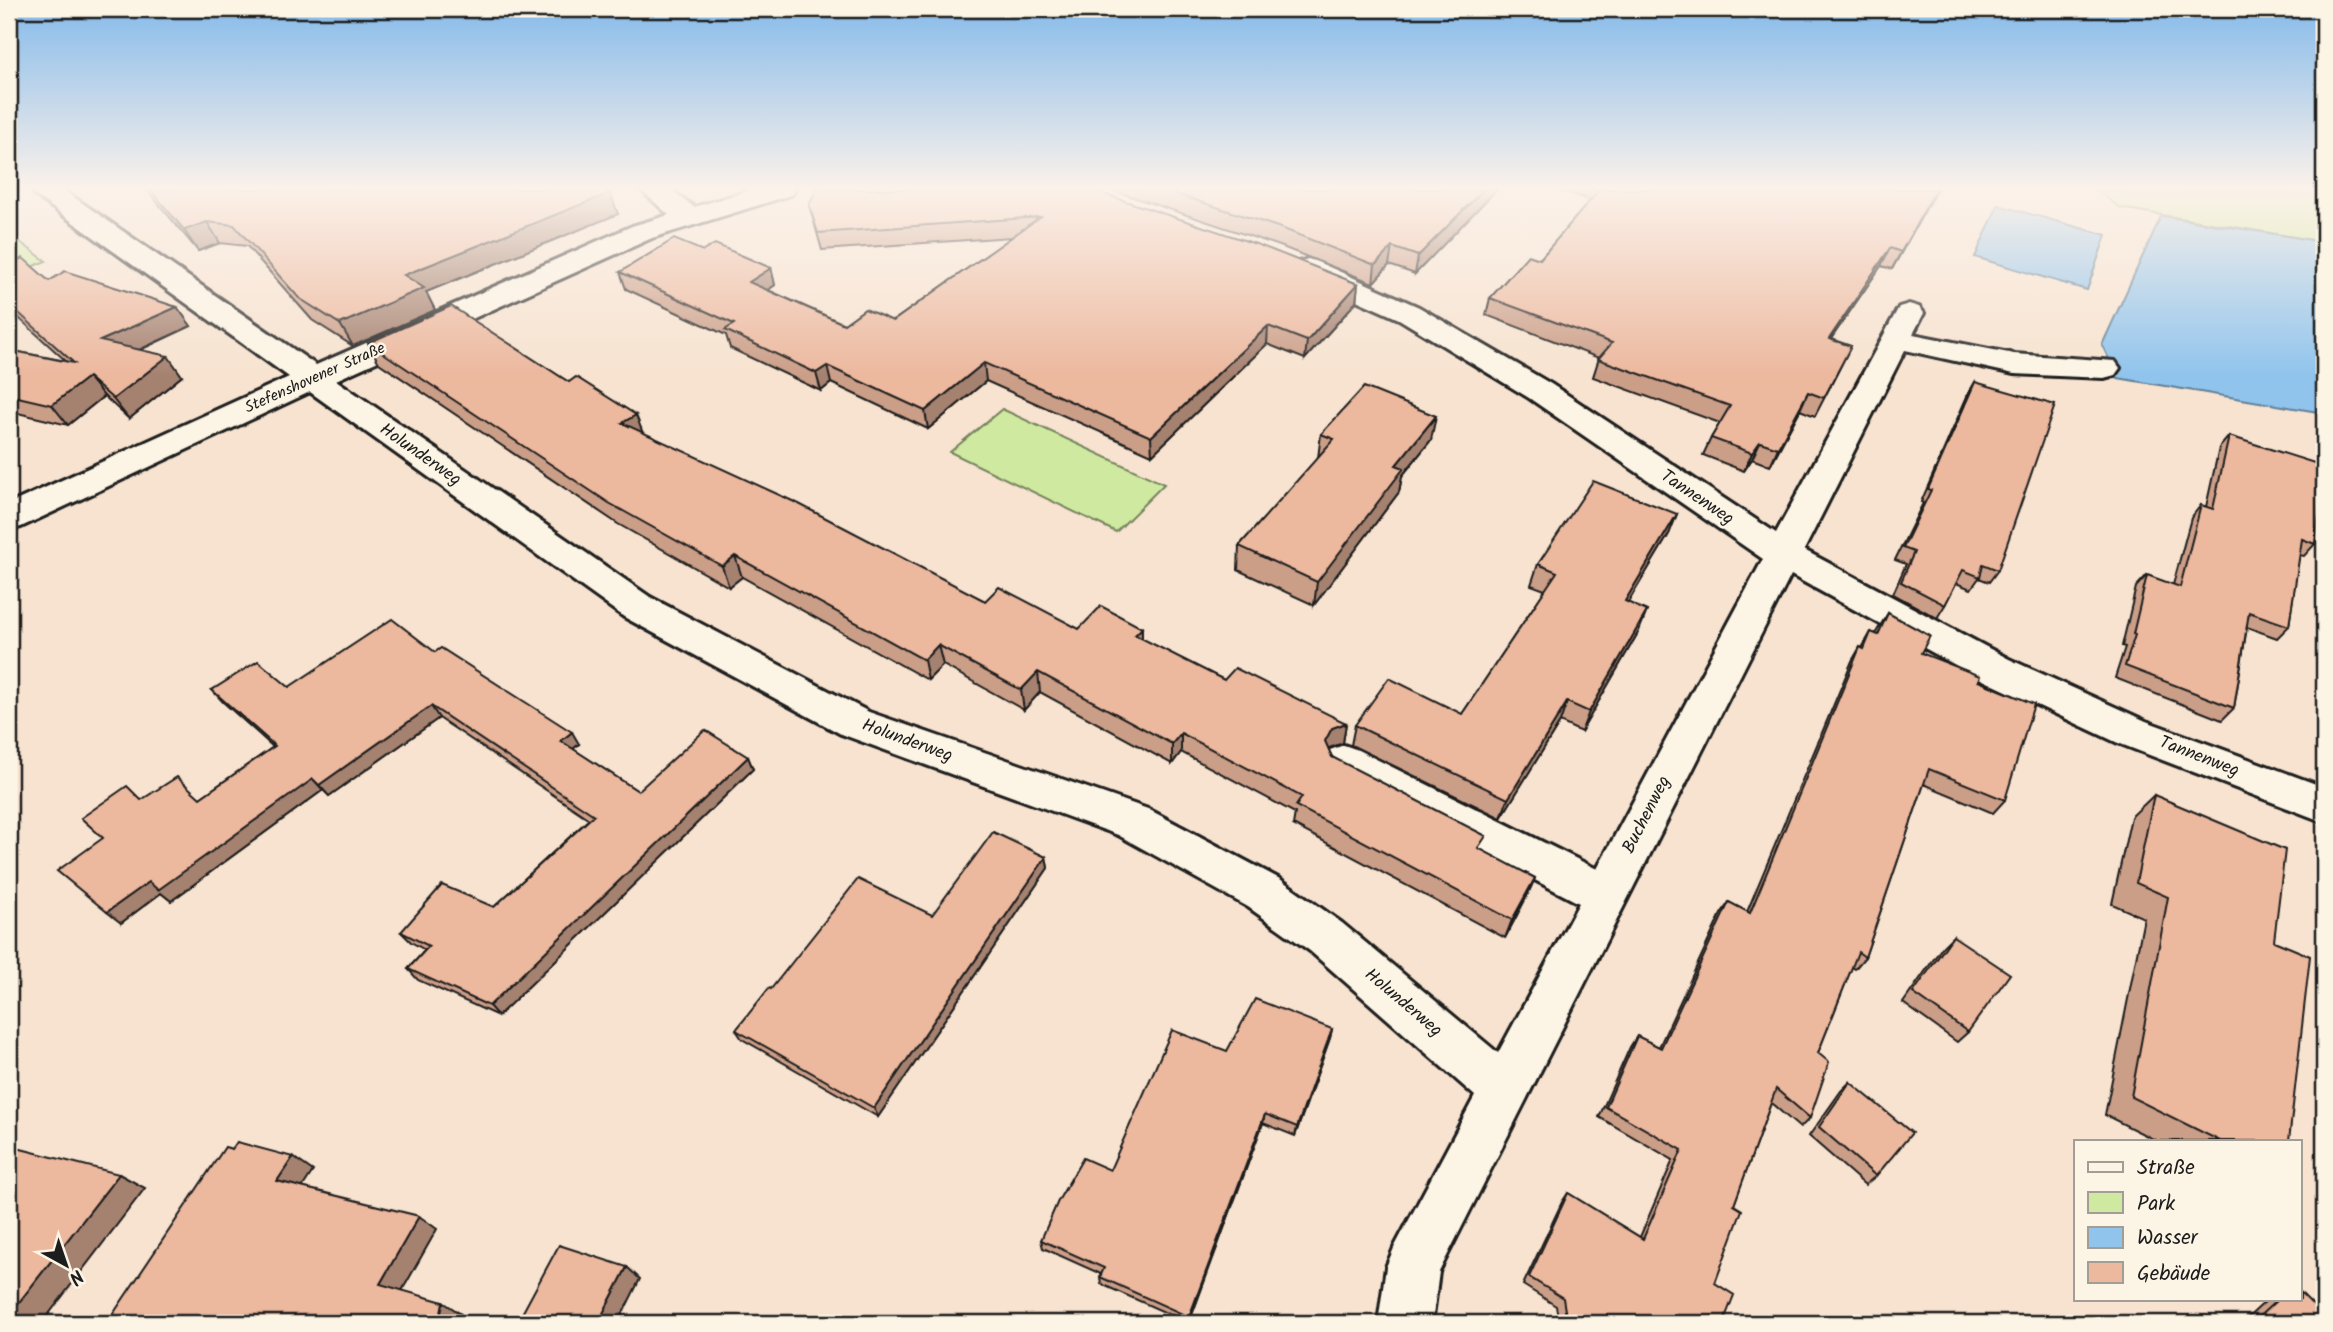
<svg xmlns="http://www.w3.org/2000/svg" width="2333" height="1332" viewBox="0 0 2333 1332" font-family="Kalam,sans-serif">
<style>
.green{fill:#cfeaa0;stroke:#76835e;stroke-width:2}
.water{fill:#90c4ed;stroke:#628199;stroke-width:2}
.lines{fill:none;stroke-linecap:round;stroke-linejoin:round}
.minor-casing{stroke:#1c1c1c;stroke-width:6}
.minor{fill:#fcf5e5;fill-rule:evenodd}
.wall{fill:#cb9e88;stroke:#1c1c1c;stroke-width:2}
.shaded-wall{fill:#a5816f;stroke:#1c1c1c;stroke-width:2}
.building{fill:#ecb89e;stroke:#1c1c1c;stroke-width:2}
.labels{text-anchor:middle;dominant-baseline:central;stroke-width:5;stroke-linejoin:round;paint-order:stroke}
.far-street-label{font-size:16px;fill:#1c1c1c;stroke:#fcf5e5}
.street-label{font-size:18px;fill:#1c1c1c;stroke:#fcf5e5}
</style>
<rect width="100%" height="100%" fill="#f7e3d0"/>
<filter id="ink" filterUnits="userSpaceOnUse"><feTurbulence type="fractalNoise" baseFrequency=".0143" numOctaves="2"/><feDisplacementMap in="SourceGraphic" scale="14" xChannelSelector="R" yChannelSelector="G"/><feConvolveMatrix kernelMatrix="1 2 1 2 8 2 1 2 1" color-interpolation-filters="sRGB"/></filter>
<g filter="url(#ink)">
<g class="green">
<path d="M2095 189H2324V242L2120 208Z"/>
<path d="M9 234 46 261 9 276Z"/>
<path d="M1002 409 1164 484 1116 532 950 452Z"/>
</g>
<g class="water">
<path d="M1998 205 2106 235 2087 290 1975 257Z"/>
<path d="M2161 216 2324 242V413L2118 378 2102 345Z"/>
</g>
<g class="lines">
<g class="minor-casing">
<path id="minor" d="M31 189H62L316 365 632 226 669 215 640 189H670L694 207 754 189H795L791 195 652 238 336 380 650 597 869 712 1148 809 1280 879 1342 923 1498 1053 1579 903 1330 774 1324 762 1330 750 1344 745 1358 750 1597 869 1763 559 1529 398 1399 319 1298 274 1294 268 1298 262 1308 259 1318 262 1419 307 1551 384 1776 533 1899 307 1909 304 1919 307 1924 313 1913 334 2014 354 2115 361 2120 368 2115 375 2104 378 2014 374 1905 350 1804 550 2009 659 2146 721 2324 787V822L2118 743 1981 679 1791 575 1439 1272 1432 1323H1378L1386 1267 1394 1248 1475 1096 1310 951 1248 907 1118 835 841 734 624 617 310 392 21 527 9 530V504L289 377 35 195Z"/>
</g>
<use href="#minor" class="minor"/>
</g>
<g class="wall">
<path d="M146 189H606L618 214 426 292 435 310 353 346 312 320 247 246 220 243 198 251Z"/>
<path d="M1089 189 1358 284 1356 302 1305 359 1267 344 1152 455 986 381 928 429 831 383 821 391 730 348 726 335 626 289 620 272 703 251 771 268 775 285 768 290 844 324 893 321 1012 237 822 250 809 205Z"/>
<path d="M1109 189H1497L1415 274 1389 265 1373 283 1280 246Z"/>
<path d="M1556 189H1937L1892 269 1881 266 1831 339 1851 346 1815 416 1800 410 1770 466 1752 459 1744 471 1703 455 1711 438 1720 423 1593 377 1599 358 1486 315 1490 298 1540 259 1591 200Z"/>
<path d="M9 264 49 281 177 307 191 326 140 350 182 376 129 419 104 396 68 425 9 411V350L66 361 9 309Z"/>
<path d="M368 343 643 433 985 601 1079 629 1142 639 1224 680 1346 723 1343 743 1329 748 1328 749 1332 757 1481 850 1535 878 1527 896 1505 938 1293 825 1295 813 1181 752 1172 764 1040 692 1024 710 943 665 928 680 742 577 729 587 618 524 379 363Z"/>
<path d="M1975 382 1998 570 1989 582 1979 578 1971 589 1956 583 1945 605 1937 618 1893 594 1906 564 1895 560 1923 503 1921 502 1968 394Z"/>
<path d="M1321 434 1431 440 1402 476 1399 492 1314 605 1238 570 1239 546 1318 458Z"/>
<path d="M2229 436 2315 544 2304 556 2299 555 2289 626 2277 638 2247 627 2234 708 2222 720 2115 678 2125 647 2122 646 2136 587 2147 575 2173 585 2191 518 2201 505 2206 507 2219 448Z"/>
<path d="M1677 514 1669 534 1628 602 1639 631 1581 732 1560 722 1501 818 1351 745 1355 725 1462 714 1545 590 1531 585 1538 564Z"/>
<path d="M1888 613 1921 653 1978 681 2005 800 1993 813 1924 784 1865 957 1855 969 1852 967 1818 1053 1810 1118 1800 1128 1771 1103 1734 1205 1715 1283 1723 1323H1559L1556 1306 1523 1285 1562 1202 1568 1193 1640 1237 1673 1160 1599 1117 1630 1047 1637 1036 1659 1047 1721 914 1729 902 1747 912 1852 661 1860 647 1862 648 1871 632 1875 634Z"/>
<path d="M435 652 579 744 573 749 638 791 748 757 753 769 498 1016 418 980 408 969 425 950 411 942 401 932 494 907 589 819 439 718 329 796 323 790 171 901 161 893 121 923 103 838 142 800 200 798 273 747 223 702 212 690 289 687Z"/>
<path d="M2154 795 2274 941 2289 1141H2157L2105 1115 2144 918 2112 904 2131 817Z"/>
<path d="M1046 857 1048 868 878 1117 742 1039 736 1030 771 989 932 915Z"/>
<path d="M1953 936 1968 1032 1957 1042 1903 1003 1943 946Z"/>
<path d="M1332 1029 1330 1038 1295 1136 1263 1123 1189 1323 1101 1284 1100 1277 1101 1274 1043 1248 1041 1240 1227 1051Z"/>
<path d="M1850 1082 1876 1176 1865 1185 1809 1136 1841 1091Z"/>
<path d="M2268 1299H2300L2324 1323H2242Z"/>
</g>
<g class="shaded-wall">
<path d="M1484 189H1497L1415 274 1418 256Z"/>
<path d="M1936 189H1937L1892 269 1901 252Z"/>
<path d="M610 193 618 214 426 292 435 310 353 346 340 324 404 275Z"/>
<path d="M207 222 220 243 198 251 184 230Z"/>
<path d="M1392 247 1389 265 1373 283 1375 265Z"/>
<path d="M1890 248 1881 266 1826 346 1829 339 1835 329Z"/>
<path d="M771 268 775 285 754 299 749 282Z"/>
<path d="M1358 284 1356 302 1305 359 1307 341Z"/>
<path d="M177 307 191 326 115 361 100 341Z"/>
<path d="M1268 326 1267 344 1152 455 1151 437Z"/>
<path d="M168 356 182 376 129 419 113 399Z"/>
<path d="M984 363 986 381 928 429 925 411Z"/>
<path d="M827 366 831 383 821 391 816 373Z"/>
<path d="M88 377 104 396 68 425 52 405Z"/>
<path d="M1808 392 1800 410 1770 466 1778 448Z"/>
<path d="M636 415 644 436 622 423Z"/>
<path d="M1436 416 1431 440 1402 476 1399 492 1314 605 1317 582 1396 465Z"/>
<path d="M1760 442 1752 459 1744 471 1752 453Z"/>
<path d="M1677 514 1669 534 1617 621 1625 601Z"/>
<path d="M735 556 742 577 729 587 722 566Z"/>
<path d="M1647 611 1639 631 1581 732 1589 712Z"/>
<path d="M1142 628V648L1135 635Z"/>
<path d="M938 645 943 665 928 680 924 660Z"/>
<path d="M1038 672 1040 692 1024 710 1021 690Z"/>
<path d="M1567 702 1560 722 1501 818 1508 799Z"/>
<path d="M431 706 439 718 329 796 319 785Z"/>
<path d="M1346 723 1343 743 1329 748 1322 761 1325 741 1332 728Z"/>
<path d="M572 732 579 744 568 753 561 741Z"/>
<path d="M1181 733V752L1172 764V744Z"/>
<path d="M748 757 753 769 498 1016 489 1006Z"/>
<path d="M313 779 323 790 171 901 161 893 121 923 107 912 149 882Z"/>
<path d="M1046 857 1048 868 878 1117 874 1108Z"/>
<path d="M1535 878 1527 896 1505 938 1512 920Z"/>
<path d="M1332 1029 1330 1038 1295 1136 1297 1127Z"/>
<path d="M1265 1114 1263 1123 1189 1323V1317Z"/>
<path d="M293 1157 313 1171 298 1194 277 1181Z"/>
<path d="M119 1174 145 1188 42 1323H9V1315Z"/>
<path d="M419 1216 437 1229 399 1296 380 1284Z"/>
<path d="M627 1267 640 1279 618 1323H598Z"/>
<path d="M443 1302 461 1314 459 1323H439Z"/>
</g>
<g class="building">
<path d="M150 189H606L610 193 404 275 424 288 340 324 299 298 234 225 207 222 184 230Z"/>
<path d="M817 189H1089L1259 245 1358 284 1307 341 1268 326 1151 437 984 363 925 411 827 366 816 373 725 330 734 324 620 272 674 239 703 251 715 244 771 268 749 282 844 324 865 309 893 321 1040 217 818 233 809 205Z"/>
<path d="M1161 189H1484L1418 256 1392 247 1375 265 1281 228Z"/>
<path d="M1600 189H1936L1901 252 1890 248 1829 339 1851 346 1824 398 1808 392 1778 448 1760 442 1752 453 1711 438 1730 406 1598 359 1612 343 1490 298 1528 255 1540 259Z"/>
<path d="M23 258 49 281 65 271 177 307 100 341 168 356 113 399 88 377 52 405 9 395V350L74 363 9 304V264Z"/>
<path d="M451 306 569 382 576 377 636 415 622 423 799 504 985 601 999 587 1079 629 1101 606 1142 628 1135 635 1224 680 1235 668 1346 723 1332 728 1325 741 1332 757 1486 836 1478 848 1535 878 1512 920 1296 806 1302 797 1181 733 1172 744 1038 672 1021 690 938 645 924 660 735 556 722 566 609 503 368 343Z"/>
<path d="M1975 382 2055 405 1998 570 1983 564 1980 577 1963 570 1945 605 1901 582 1914 552 1903 548 1931 490 1928 489Z"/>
<path d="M1364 387 1436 416 1396 465 1404 468 1317 582 1239 546 1334 439 1321 434Z"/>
<path d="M2229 436 2324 466V477L2315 544 2302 539 2289 626 2249 612 2234 708 2125 666 2135 635 2133 634 2147 575 2180 587 2201 505 2213 509Z"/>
<path d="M1593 481 1677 514 1625 601 1647 611 1589 712 1567 702 1508 799 1355 725 1389 678 1462 714 1557 572 1538 564Z"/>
<path d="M1888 613 1930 636 1921 653 1980 676 1978 681 2034 704 2005 800 1929 769 1865 957 1858 952 1818 1053 1829 1062 1810 1118 1776 1089 1734 1205 1742 1210 1715 1283 1734 1295 1723 1323H1567L1563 1298 1529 1277 1568 1193 1643 1239 1682 1150 1606 1107 1637 1036 1661 1048 1729 902 1750 913 1860 647 1864 649 1871 632 1878 635Z"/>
<path d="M392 619 435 652 441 648 572 732 561 741 638 791 705 730 748 757 489 1006 408 969 429 946 401 932 442 885 494 907 594 815 431 706 319 785 313 779 158 890 149 882 107 912 57 871 103 838 81 818 127 786 141 800 177 777 200 798 275 746 212 690 258 661 289 687Z"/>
<path d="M2154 795 2285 850 2274 941 2310 956 2289 1141H2220L2131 1097 2168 897 2136 883Z"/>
<path d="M993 832 1046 857 874 1108 736 1030 769 988 771 989 858 879 932 915Z"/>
<path d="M1953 936 2010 974 1968 1032 1913 993Z"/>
<path d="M1255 999 1332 1029 1297 1127 1265 1114 1189 1317 1100 1277 1104 1268 1041 1240 1058 1201 1083 1158 1110 1170 1172 1030 1227 1051Z"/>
<path d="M1850 1082 1912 1133 1876 1176 1819 1127Z"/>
<path d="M237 1142 293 1157 277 1181 419 1216 380 1284 443 1302 439 1323H107L225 1147 232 1149Z"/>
<path d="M9 1146 119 1174 9 1315Z"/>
<path d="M559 1245 627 1267 598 1323H517Z"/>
<path d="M2300 1292 2324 1316V1323H2252L2278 1299H2300Z"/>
</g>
</g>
<linearGradient id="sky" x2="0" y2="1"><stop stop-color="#85baea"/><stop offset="0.5" stop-color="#fbf2ea"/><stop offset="1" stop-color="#fbf2ea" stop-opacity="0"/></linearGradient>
<rect width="2333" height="376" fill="url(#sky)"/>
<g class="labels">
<g class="far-street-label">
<text transform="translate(315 378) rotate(-24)">Stefenshovener Straße</text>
</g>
<g class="street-label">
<text transform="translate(420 455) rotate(35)">Holunderweg</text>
<text transform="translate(1697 498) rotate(34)">Tannenweg</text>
<text transform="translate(907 741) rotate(20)">Holunderweg</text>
<text transform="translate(2199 757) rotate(21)">Tannenweg</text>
<text transform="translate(1647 815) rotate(-63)">Buchenweg</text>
<text transform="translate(1403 1003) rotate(40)">Holunderweg</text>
</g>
</g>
<rect width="2333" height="1332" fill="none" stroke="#fcf5e5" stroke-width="35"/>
<rect x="18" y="18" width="2298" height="1297" fill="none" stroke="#1c1c1c" stroke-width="2.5" filter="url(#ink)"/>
<rect x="2074" y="1140" width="228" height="161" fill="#fcf5e5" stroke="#a29e95" stroke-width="2"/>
<rect x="2088" y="1162" width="35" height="10" fill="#fcf5e5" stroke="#a29e95" stroke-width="2"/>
<text x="2137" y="1174" font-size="21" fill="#1c1c1c">Straße</text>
<rect x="2088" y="1192" width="35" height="21" fill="#cfeaa0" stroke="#a29e95" stroke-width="2"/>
<text x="2137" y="1210" font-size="21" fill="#1c1c1c">Park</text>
<rect x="2088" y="1227" width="35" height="21" fill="#90c4ed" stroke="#a29e95" stroke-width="2"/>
<text x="2137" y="1244" font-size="21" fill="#1c1c1c">Wasser</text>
<rect x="2088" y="1262" width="35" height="21" fill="#ecb89e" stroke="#a29e95" stroke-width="2"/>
<text x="2137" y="1280" font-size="21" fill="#1c1c1c">Gebäude</text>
<g transform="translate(66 1265) rotate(140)" stroke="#fcf5e5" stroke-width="5" paint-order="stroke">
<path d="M0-5L12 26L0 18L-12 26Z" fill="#1c1c1c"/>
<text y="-10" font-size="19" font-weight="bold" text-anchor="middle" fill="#1c1c1c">N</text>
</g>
</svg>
